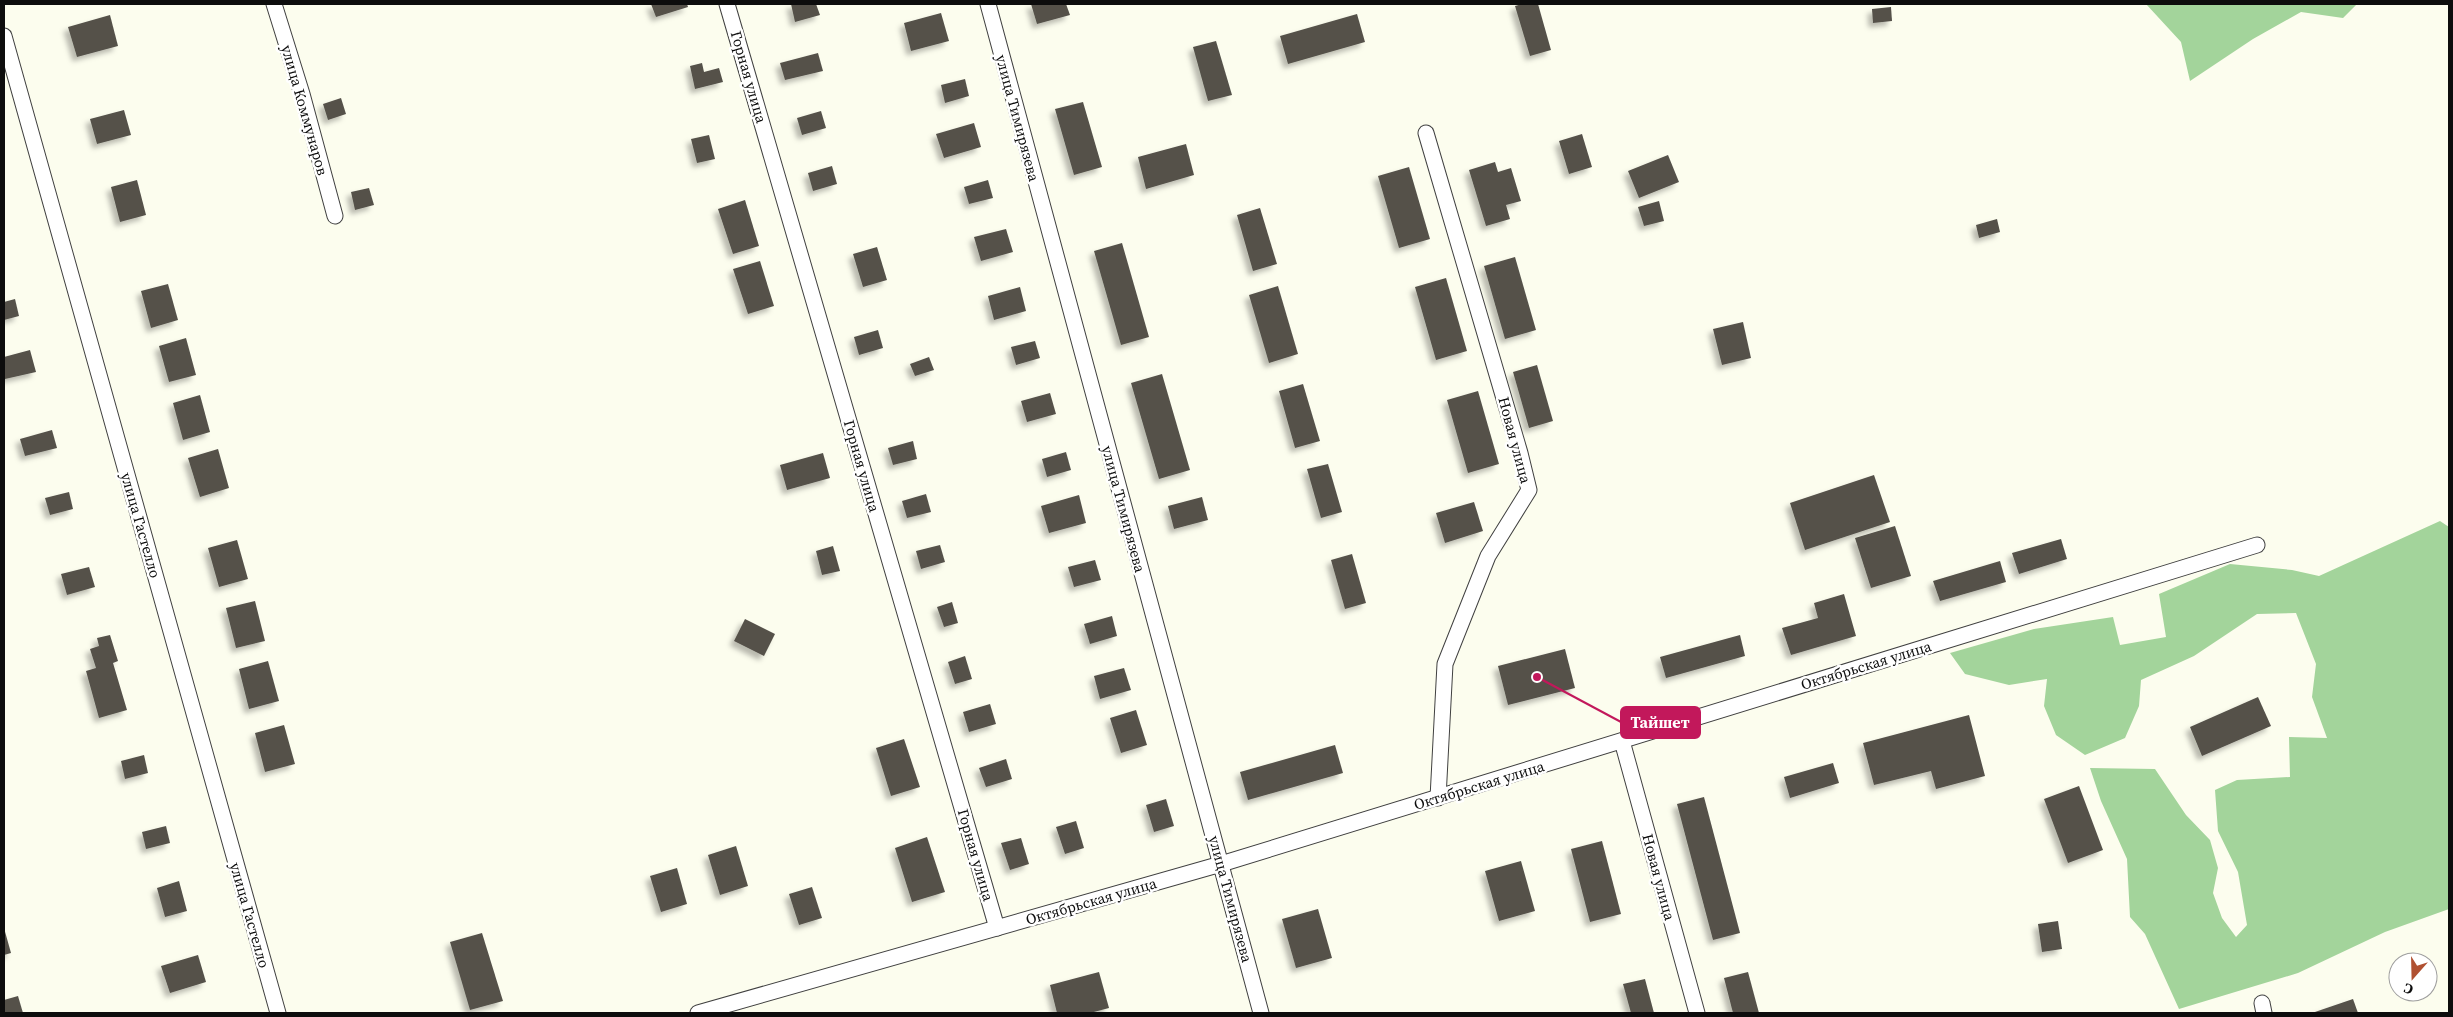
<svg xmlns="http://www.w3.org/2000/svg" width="2453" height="1017" viewBox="0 0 2453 1017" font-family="'Source Serif 4',serif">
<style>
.forest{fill:#a3d49b}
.building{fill:#54514a;filter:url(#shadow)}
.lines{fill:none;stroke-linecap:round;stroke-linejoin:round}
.street-casing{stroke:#404040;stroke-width:17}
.street{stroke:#fff;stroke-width:15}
.labels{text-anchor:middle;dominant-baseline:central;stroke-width:5;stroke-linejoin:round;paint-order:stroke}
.street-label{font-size:15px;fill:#0d0d0d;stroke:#fff}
.leader{fill:none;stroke:#c2185b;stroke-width:2}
.callout-dot{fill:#c2185b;stroke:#fff;stroke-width:2}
.callout{fill:#c2185b;stroke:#c2185b;stroke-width:2}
.callout-label{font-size:16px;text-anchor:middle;font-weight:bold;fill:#fff}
</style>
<defs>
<filter id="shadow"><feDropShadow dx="-4.5" dy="4.5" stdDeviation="2.5" flood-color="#0004"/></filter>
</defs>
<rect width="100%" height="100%" fill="#fcfdee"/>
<g class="forest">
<path d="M2146 4H2357L2343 18 2301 12 2253 39 2190 81 2181 42Z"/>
<path d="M2440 521 2449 527V909L2385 932 2298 973 2179 1009 2145 934 2130 917 2127 859 2101 801 2090 768 2155 769 2186 815 2210 840 2218 868 2213 893 2222 918 2236 937 2247 925 2238 872 2218 831 2215 790 2237 780 2290 777 2289 737 2327 738 2312 697 2316 664 2296 613 2257 614 2194 656 2141 680 2139 706 2125 738 2085 755 2056 735 2044 706 2047 679 2009 685 1965 674 1950 653 2034 629 2113 617 2120 645 2166 637 2159 594 2230 564 2292 570 2319 576Z"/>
</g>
<g class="building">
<path d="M651 4H687L688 7 656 17Z"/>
<path d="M791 4H816L820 15 795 22Z"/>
<path d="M1031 4H1066L1070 15 1037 24Z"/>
<path d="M1522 4H1538L1551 50 1530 56 1515 6Z"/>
<path d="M1891 7 1892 21 1873 23 1872 9Z"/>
<path d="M941 13 949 41 911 51 904 23Z"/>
<path d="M1357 14 1365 42 1288 64 1280 36Z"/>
<path d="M110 15 118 46 77 57 68 27Z"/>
<path d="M1216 41 1232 95 1208 101 1193 47Z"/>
<path d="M818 53 823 71 785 80 780 63Z"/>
<path d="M702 63 704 72 719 68 723 82 695 89 690 66Z"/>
<path d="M965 79 969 96 945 103 941 85Z"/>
<path d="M341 98 346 114 328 120 323 104Z"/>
<path d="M1083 102 1102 167 1074 175 1055 109Z"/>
<path d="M124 110 131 135 97 144 90 119Z"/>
<path d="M821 111 826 128 802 135 797 118Z"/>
<path d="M974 123 981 147 944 158 936 134Z"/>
<path d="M1582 134 1592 167 1569 174 1559 141Z"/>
<path d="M709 135 715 159 697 163 691 139Z"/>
<path d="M1186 144 1194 175 1146 189 1138 157Z"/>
<path d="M1668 155 1679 182 1639 198 1628 171Z"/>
<path d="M1495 162 1498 172 1511 168 1521 201 1506 205 1510 219 1486 226 1469 170Z"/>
<path d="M832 166 837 184 813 191 808 173Z"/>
<path d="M1409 167 1430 239 1399 248 1378 176Z"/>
<path d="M137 180 146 215 120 222 111 187Z"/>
<path d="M988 180 993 198 969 204 964 187Z"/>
<path d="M369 188 374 205 355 210 351 192Z"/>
<path d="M745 200 759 246 733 254 718 209Z"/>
<path d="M1659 201 1664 221 1644 226 1638 207Z"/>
<path d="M1260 208 1277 264 1253 271 1237 215Z"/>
<path d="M1997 219 2000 232 1979 238 1976 225Z"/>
<path d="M1006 229 1013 252 981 261 974 237Z"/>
<path d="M1122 243 1149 337 1121 345 1094 251Z"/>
<path d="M877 247 887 280 863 287 853 254Z"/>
<path d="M1515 257 1536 330 1505 339 1484 266Z"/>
<path d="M760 261 774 306 748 314 733 269Z"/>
<path d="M1446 278 1467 351 1436 360 1415 287Z"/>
<path d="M168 284 178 320 151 328 141 291Z"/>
<path d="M1278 286 1298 354 1269 363 1249 295Z"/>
<path d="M1020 287 1026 311 994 320 988 296Z"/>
<path d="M15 299 19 316 4 320V302Z"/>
<path d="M1743 322 1751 358 1722 365 1713 329Z"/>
<path d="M878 330 883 348 859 355 854 337Z"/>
<path d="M186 338 196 375 169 382 159 346Z"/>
<path d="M1035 341 1040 358 1016 365 1011 347Z"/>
<path d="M30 350 36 372 5 379 4 357Z"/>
<path d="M929 357 934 370 915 376 910 364Z"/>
<path d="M1537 365 1553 421 1529 428 1513 372Z"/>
<path d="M1162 374 1190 470 1159 479 1131 383Z"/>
<path d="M1303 384 1320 441 1295 448 1279 391Z"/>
<path d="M1478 391 1499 464 1468 473 1447 400Z"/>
<path d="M1050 393 1056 414 1027 422 1021 401Z"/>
<path d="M200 395 210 432 183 440 173 403Z"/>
<path d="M52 430 57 448 25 456 20 439Z"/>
<path d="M913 441 917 459 893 465 888 448Z"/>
<path d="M218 449 229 488 200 497 188 458Z"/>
<path d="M1066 452 1071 470 1047 477 1042 459Z"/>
<path d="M823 453 830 478 787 490 780 465Z"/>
<path d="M1328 464 1342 512 1321 518 1307 469Z"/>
<path d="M1874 475 1890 522 1805 550 1790 503Z"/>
<path d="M69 492 73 509 50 515 45 498Z"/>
<path d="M926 494 931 512 907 518 902 501Z"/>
<path d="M1079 495 1086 523 1049 533 1041 506Z"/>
<path d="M1202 497 1208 520 1174 529 1168 506Z"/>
<path d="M1474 502 1483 531 1445 543 1436 513Z"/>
<path d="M1895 526 1911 576 1871 588 1855 538Z"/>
<path d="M2061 539 2067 559 2019 574 2012 553Z"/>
<path d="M237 540 248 579 219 587 208 548Z"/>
<path d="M940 545 945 562 921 569 916 551Z"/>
<path d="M833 546 840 571 822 575 816 551Z"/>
<path d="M1352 554 1366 603 1345 609 1331 560Z"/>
<path d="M1095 560 1101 580 1074 587 1068 567Z"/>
<path d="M2000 561 2006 582 1940 601 1933 581Z"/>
<path d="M89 567 95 587 67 595 61 574Z"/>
<path d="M1844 594 1856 636 1791 655 1782 628 1818 618 1814 603Z"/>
<path d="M255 601 265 641 236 648 226 608Z"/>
<path d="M952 602 958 623 944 627 937 607Z"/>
<path d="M1112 616 1117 636 1090 644 1084 624Z"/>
<path d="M745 619 775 634 764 656 734 641Z"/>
<path d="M110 635 118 661 113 663 127 710 99 718 86 671 96 668 90 649 99 646 97 638Z"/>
<path d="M1740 635 1745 656 1666 678 1660 657Z"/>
<path d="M1565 649 1575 688 1508 705 1498 666Z"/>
<path d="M965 656 972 679 955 684 948 662Z"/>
<path d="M268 661 279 701 249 709 239 669Z"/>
<path d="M1124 668 1131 690 1100 699 1094 676Z"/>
<path d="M2258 697 2271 726 2202 756 2190 727Z"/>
<path d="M990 704 996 724 969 732 963 712Z"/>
<path d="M1136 710 1147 745 1121 753 1110 718Z"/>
<path d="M1969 715 1985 776 1936 789 1931 771 1874 785 1863 743Z"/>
<path d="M284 725 295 764 265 772 255 733Z"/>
<path d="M904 739 920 787 891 796 876 748Z"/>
<path d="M1335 745 1343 773 1248 800 1240 772Z"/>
<path d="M144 755 148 773 125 779 121 761Z"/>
<path d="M1006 759 1012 779 986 787 979 768Z"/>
<path d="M1833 763 1839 783 1790 798 1784 777Z"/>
<path d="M2079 786 2103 850 2068 863 2044 799Z"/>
<path d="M1704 797 1740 933 1713 940 1677 804Z"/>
<path d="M1166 799 1174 826 1154 832 1146 805Z"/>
<path d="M1076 821 1084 848 1065 854 1056 827Z"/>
<path d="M166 826 170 843 146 849 142 832Z"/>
<path d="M927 837 945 892 912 902 895 848Z"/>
<path d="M1021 838 1029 864 1010 870 1001 843Z"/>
<path d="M1602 841 1621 914 1590 922 1571 849Z"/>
<path d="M736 846 748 886 720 895 708 855Z"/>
<path d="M1521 861 1535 911 1499 921 1485 871Z"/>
<path d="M677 868 687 904 661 912 650 876Z"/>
<path d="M179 881 187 911 165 917 157 888Z"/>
<path d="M812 887 822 918 799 925 789 894Z"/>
<path d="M1318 909 1332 958 1296 968 1282 919Z"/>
<path d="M2058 921 2062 949 2042 952 2038 924Z"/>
<path d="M4 928 11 953 4 955Z"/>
<path d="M482 933 503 1001 470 1010 450 942Z"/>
<path d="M198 955 206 982 170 993 161 966Z"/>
<path d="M1099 972 1109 1008 1090 1013H1057L1050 985Z"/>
<path d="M1748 972 1759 1013H1733L1724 978Z"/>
<path d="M1645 979 1654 1013H1631L1623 984Z"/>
<path d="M18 996 23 1013H4V1000Z"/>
<path d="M2353 999 2358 1013H2312Z"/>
</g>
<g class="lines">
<g class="street-casing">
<g id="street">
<path d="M274 4 302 94 335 216"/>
<path d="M727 4 997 928"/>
<path d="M988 4 1261 1013"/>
<path d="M4 36 278 1013"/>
<path d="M1426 133 1520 453 1529 490 1488 556 1445 664 1438 798"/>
<path d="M1622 741 1697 1013"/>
<path d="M2262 1003 2264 1013"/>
<path d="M698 1013 1221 864 2257 545"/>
</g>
</g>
<use href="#street" class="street"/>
</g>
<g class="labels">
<g class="street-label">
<text transform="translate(749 77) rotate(74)">Горная улица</text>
<text transform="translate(305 110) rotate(74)">улица Коммунаров</text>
<text transform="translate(1018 118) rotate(75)">улица Тимирязева</text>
<text transform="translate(1515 440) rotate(75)">Новая улица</text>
<text transform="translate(862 466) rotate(74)">Горная улица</text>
<text transform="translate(1124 509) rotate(75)">улица Тимирязева</text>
<text transform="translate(141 525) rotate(74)">улица Гастелло</text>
<text transform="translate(1866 665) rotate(-17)">Октябрьская улица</text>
<text transform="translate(1479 785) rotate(-17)">Октябрьская улица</text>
<text transform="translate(976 855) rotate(74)">Горная улица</text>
<text transform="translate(1659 877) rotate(75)">Новая улица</text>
<text transform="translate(1231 899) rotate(75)">улица Тимирязева</text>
<text transform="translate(1091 901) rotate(-16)">Октябрьская улица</text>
<text transform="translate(250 915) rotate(74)">улица Гастелло</text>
</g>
</g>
<path class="leader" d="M1537 677L1621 722"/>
<circle class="callout-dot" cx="1537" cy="677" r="5"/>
<rect class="callout" x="1621" y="707" width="79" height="31" rx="5"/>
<g class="callout-label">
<text x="1660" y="728">Тайшет</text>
</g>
<rect width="2453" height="1017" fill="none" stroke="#0d0d0d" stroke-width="10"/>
<g transform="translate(2413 977) rotate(200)"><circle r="24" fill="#ffffff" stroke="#9e9e9e"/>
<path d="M0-4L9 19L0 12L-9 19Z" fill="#b05131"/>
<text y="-8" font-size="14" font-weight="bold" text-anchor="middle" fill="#0d0d0d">С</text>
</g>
</svg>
